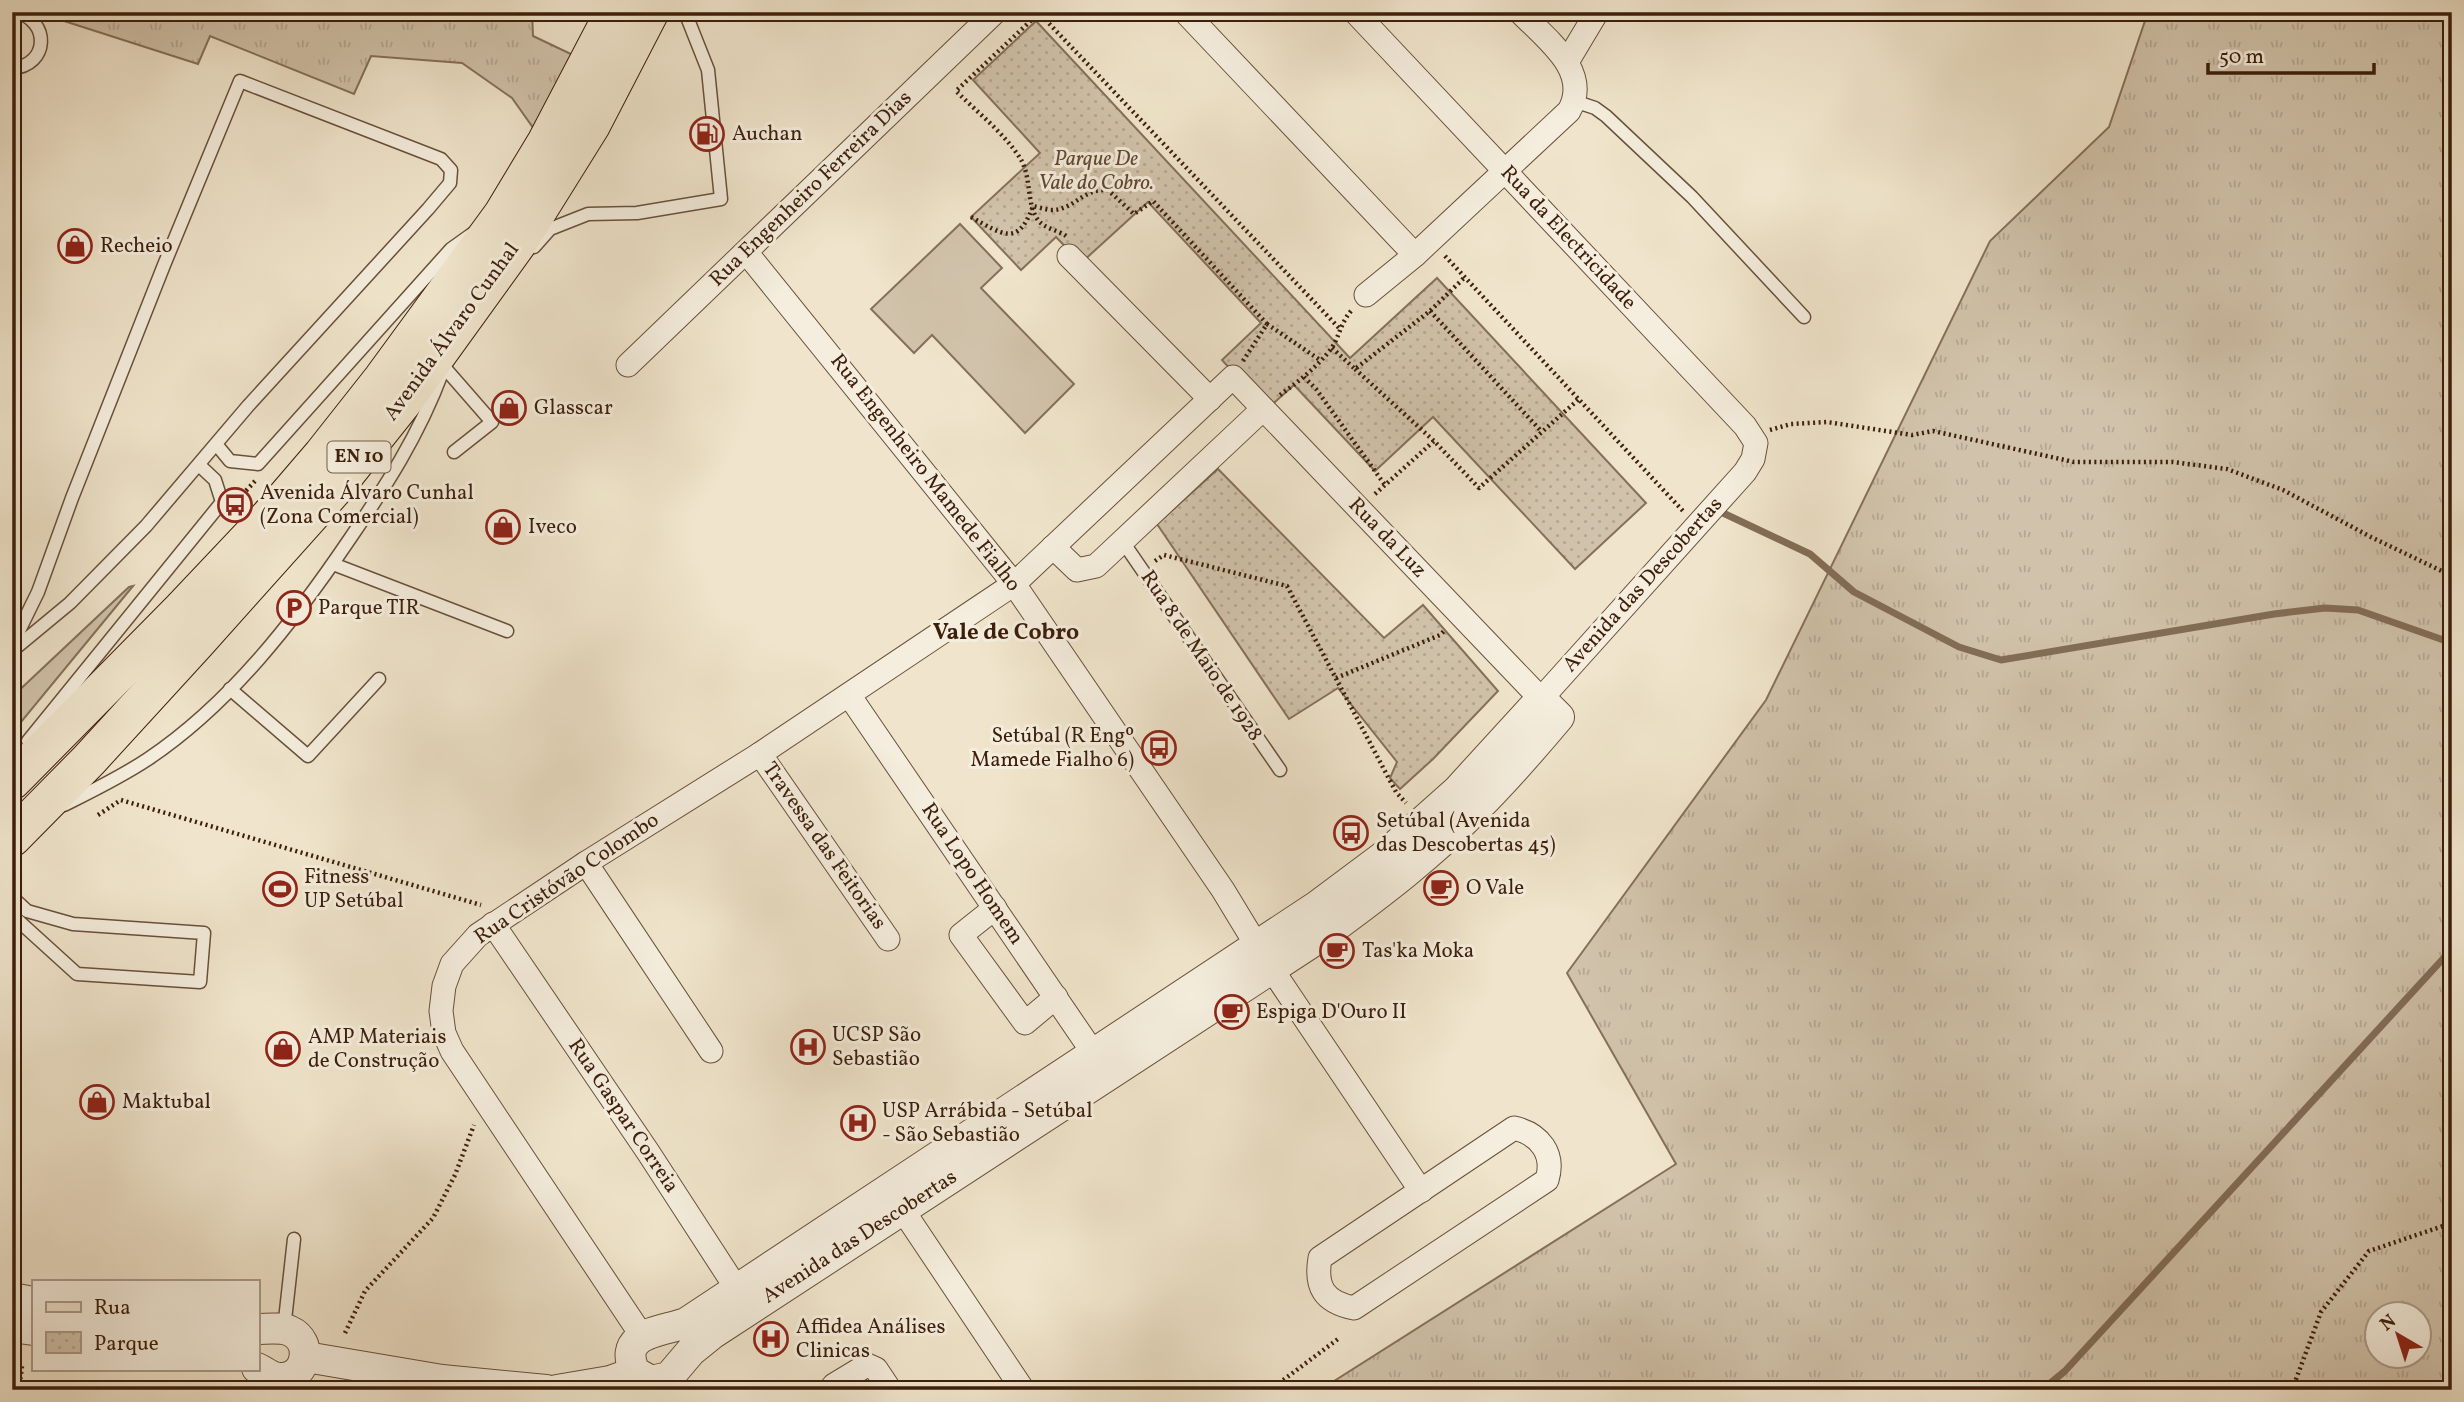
<svg xmlns="http://www.w3.org/2000/svg" width="2464" height="1402" viewBox="0 0 2464 1402" font-family="Vollkorn,serif">
<style>
.grass{fill:url(#grass-tufts);stroke:#86705a;stroke-width:2;fill-rule:evenodd}
.park{fill:url(#park-dots);stroke:#86705a;stroke-width:2}
.garden{fill:#d1c3ab;stroke:#86705a;stroke-width:2}
.lines{fill:none;stroke-linecap:round;stroke-linejoin:round}
.stream{stroke:#836d57;stroke-width:7}
.service-casing{stroke:#69503a;stroke-width:15}
.minor-casing{stroke:#69503a;stroke-width:25}
.tertiary-casing{stroke:#69503a;stroke-width:32}
.primary-casing{stroke:#3c1e0a;stroke-width:39}
.path{stroke:#3c1e0a;stroke-width:4.5;stroke-dasharray:2 3.5;stroke-linecap:butt}
.service{stroke:#f5eede;stroke-width:12}
.minor{stroke:#f5eede;stroke-width:23}
.tertiary{stroke:#f5eede;stroke-width:30}
.primary{stroke:#f0e5cc;stroke-width:37}
.labels{text-anchor:middle;dominant-baseline:central;stroke-width:6;stroke-linejoin:round;paint-order:stroke}
.shield{fill:#f5eede;stroke:#745c4a;stroke-width:2}
.shield-label{font-size:19px;font-weight:bold;fill:#3c1e0a}
.poi-label{font-size:21px;fill:#3c1e0a;stroke:#f5eede;text-anchor:start}
.park-label{font-size:21px;font-style:italic;fill:#614732;stroke:#f5eede}
.street-label{font-size:21px;fill:#3c1e0a;stroke:#f5eede}
.neighbourhood-label{font-size:23px;font-weight:bold;fill:#3c1e0a;stroke:#f5eede}
</style>
<defs>
<pattern id="grass-tufts" width="24" height="20" patternUnits="userSpaceOnUse" patternTransform="scale(1.75)"><rect width="24" height="20" fill="#d1c3ab"/><path d="M3 7l-1-3M5 7V3M7 7l1-3M15 17l-1-3M17 17v-4M19 17l1-3" fill="none" stroke="#b4a792"/></pattern>
<pattern id="park-dots" width="8" height="8" patternUnits="userSpaceOnUse" patternTransform="scale(1.75)"><rect width="8" height="8" fill="#d1c3ab"/><path d="M2 2h.1M6 6h.1" fill="none" stroke="#b4a792" stroke-width="1.8" stroke-linecap="round"/></pattern>
</defs>
<rect width="100%" height="100%" fill="#f0e5cc"/>
<filter id="stains"><feTurbulence type="fractalNoise" baseFrequency=".00286" numOctaves="4"/><feColorMatrix values="0 0 0 0 .2 0 0 0 0 .09 0 0 0 0 .02 0 0 0 .5 -.17"/></filter>
<radialGradient id="worn" r=".72"><stop offset=".6" stop-color="#630" stop-opacity="0"/><stop offset="1" stop-color="#630" stop-opacity=".3"/></radialGradient>
<g class="grass">
<path d="M36 12H532L533 36 573 55 534 129 512 98 462 63 371 56 354 94 210 36 198 64Z"/>
<path d="M2148 12H2452V1390H1320L1676 1164 1567 973 1766 700 1990 241 2109 127ZM2376 1314H2418V1356H2376Z"/>
</g>
<g class="park">
<path d="M1036 21 1350 358 1437 278 1646 503 1575 569 1433 417 1375 471 1294 385 1267 409 1222 360 1261 323 1148 202 1081 263 1056 237 1021 270 971 217 1040 153 973 80Z"/>
<path d="M1218 469 1384 638 1423 605 1498 691 1433 759 1400 789 1390 778 1397 762 1338 688 1289 719 1157 524Z"/>
</g>
<g class="garden">
<path d="M960 224 1002 268 981 288 1074 384 1025 433 932 335 914 353 871 309Z"/>
<path d="M133 586 12 733V697L129 587Z"/>
</g>
<g class="lines">
<g class="stream">
<path d="M1723 513 1810 554 1854 592 1959 647 2001 660 2274 614 2325 608 2358 610 2452 643"/>
<path d="M2042 1390 2065 1371 2452 949"/>
</g>
<g class="service-casing">
<g id="service">
<path d="M12 68C49 66 51 20 15 12"/>
<path d="M1574 101 1595 108 1606 116 1692 197 1804 317"/>
<path d="M534 247 550 229 588 214 637 213 721 199 708 70 685 12"/>
<path d="M444 367 492 422 454 452"/>
<path d="M216 444 230 461 258 464 451 249 472 234"/>
<path d="M1123 542 1280 770"/>
<path d="M333 564 507 631"/>
<path d="M12 645 38 592 72 498 164 265 240 81 441 159 451 170 450 183 428 209 248 406 146 526 70 603 12 651"/>
<path d="M230 689 308 756 379 679"/>
<path d="M28 741 222 502 215 480 199 465"/>
<path d="M64 805C92 791 121 777 148 759 230 704 294 621 349 540 386 486 419 435 442 373"/>
<path d="M12 897 27 911 73 924 204 933 200 982 77 974 12 915"/>
<path d="M284 1329 294 1239"/>
</g>
</g>
<g class="minor-casing">
<g id="minor">
<path d="M1185 12 1415 255"/>
<path d="M1567 62 1597 12"/>
<path d="M746 252 1014 584 1223 890 1257 946"/>
<path d="M1069 256 1210 399"/>
<path d="M1366 295 1415 255 1569 111C1592 71 1545 38 1520 12"/>
<path d="M628 365 995 12"/>
<path d="M1053 547 1077 570 1096 566 1263 409"/>
<path d="M849 695 1094 1054"/>
<path d="M760 754 888 939"/>
<path d="M586 863 711 1051"/>
<path d="M995 908 961 935 1025 1023 1056 997"/>
<path d="M493 924 648 1152 744 1300"/>
<path d="M1271 968 1421 1191"/>
<path d="M1514 1128C1540 1134 1555 1154 1547 1180L1354 1308C1324 1302 1315 1287 1320 1258Z"/>
<path d="M902 1209 1023 1390"/>
<path d="M642 1336 452 1051 444 1033 441 1011 444 986 452 964 478 935 586 863 760 754 1014 584 1233 377 1541 699 1745 472 1753 459 1756 443 1745 426 1355 12"/>
<path d="M830 1390 834 1385 867 1365 876 1369 890 1390"/>
</g>
</g>
<g class="tertiary-casing">
<g id="tertiary">
<path d="M1541 699 1559 717C1533 748 1506 779 1477 808 1432 854 1381 893 1329 931L712 1334 691 1351 669 1377 651 1381 635 1372C616 1332 662 1332 686 1323L1317 906 1384 856 1457 791Z"/>
<path d="M12 1298 33 1302"/>
<path d="M12 1327 33 1330"/>
<path d="M257 1329C267 1329 281 1327 290 1331 313 1341 308 1377 282 1378 272 1379 266 1372 257 1368"/>
<path d="M306 1357 442 1380 546 1390"/>
<path d="M557 1390 610 1381 635 1372"/>
</g>
</g>
<g class="primary-casing">
<g id="primary">
<path d="M12 781 181 610 268 518 322 455 382 379 502 215 546 142 614 12"/>
<path d="M12 838 89 760 197 642 334 489 404 401 518 243 591 126 650 12"/>
</g>
</g>
<g class="path">
<path d="M971 217C1002 234 1018 248 1033 206 1038 207 1044 209 1050 210 1074 211 1082 188 1108 190L1134 214 1153 201 1267 324"/>
<path d="M1066 236C1058 230 1045 229 1038 220 1026 204 1032 177 1020 158 1004 133 977 112 956 91L1039 13 1339 328"/>
<path d="M1445 256 1683 511"/>
<path d="M1430 311 1542 432"/>
<path d="M1332 348 1355 369 1430 311 1465 277"/>
<path d="M1243 361 1267 324 1320 360"/>
<path d="M1355 369 1434 441"/>
<path d="M1304 377 1316 389 1385 485"/>
<path d="M1280 395C1298 382 1317 367 1331 349 1340 336 1340 323 1352 310"/>
<path d="M1770 430 1791 424 1827 422 1912 435 1933 431 2074 462H2173L2227 469 2283 490 2371 537 2452 576"/>
<path d="M238 492 242 495 256 480"/>
<path d="M1375 494 1434 441 1479 488 1579 399"/>
<path d="M1155 561 1164 555 1287 586 1396 792 1406 803"/>
<path d="M1336 678 1440 635 1445 630"/>
<path d="M98 815 121 800 481 905"/>
<path d="M345 1333 365 1291 433 1218 455 1175 474 1125"/>
<path d="M19 1390 22 1366"/>
<path d="M1270 1390 1338 1339"/>
<path d="M2292 1390 2321 1312 2369 1251 2452 1223"/>
</g>
<use href="#service" class="service"/>
<use href="#minor" class="minor"/>
<use href="#tertiary" class="tertiary"/>
<use href="#primary" class="primary"/>
</g>
<defs>
<g id="fuel-ring" transform="scale(1.75)"><circle r="9.5" fill="#f5eede" stroke="#8f2418" stroke-width="1.5"/><path d="M-5.5-6h7V0h2V4h1.3V-2.5L3-4.5l.8-.8L6-3V5H2.5V1h-1V6h-7ZM-4.2-4.7v3.2H.2V-4.7Z" fill="#8f2418"/></g>
<g id="shop-ring" transform="scale(1.75)"><circle r="9.5" fill="#f5eede" stroke="#8f2418" stroke-width="1.5"/><path d="M-5-2.5h2.3a2.7 3.5 0 0 1 5.4 0H5L5.5 6h-11ZM-1.5-2.5h3a1.5 2.3 0 0 0-3 0Z" fill="#8f2418"/></g>
<g id="bus-ring" transform="scale(1.75)"><circle r="9.5" fill="#f5eede" stroke="#8f2418" stroke-width="1.5"/><path d="M-5-6H5V4H4V6H2V4H-2V6H-4V4H-5ZM-3.5-4V0h7V-4ZM-3.5 1.2v1.5H-2V1.2ZM2 1.2v1.5H3.5V1.2Z" fill="#8f2418"/></g>
<g id="parking-ring" transform="scale(1.75)"><circle r="9.5" fill="#f5eede" stroke="#8f2418" stroke-width="1.5"/><path d="M-3.5-5.5H1a3.5 3.5 0 0 1 0 7H-1V5.5H-3.5ZM-1-3.4V-.6H.8a1.4 1.4 0 0 0 0-2.8Z" fill="#8f2418"/></g>
<g id="cafe-ring" transform="scale(1.75)"><circle r="9.5" fill="#f5eede" stroke="#8f2418" stroke-width="1.5"/><path d="M-5.5-4.5H6V0H3Q3 3.5 0 3.5H-2.5Q-5.5 3.5-5.5 0ZM3-3.2v2h1.7v-2ZM-6 4.5H4V6H-6Z" fill="#8f2418"/></g>
<g id="stadium-ring" transform="scale(1.75)"><circle r="9.5" fill="#f5eede" stroke="#8f2418" stroke-width="1.5"/><path d="M0-5a6.5 5 0 1 0 0 10a6.5 5 0 1 0 0-10ZM-3.5-1.8h7v3.6h-7Z" fill="#8f2418"/></g>
<g id="hospital-ring" transform="scale(1.75)"><circle r="9.5" fill="#f5eede" stroke="#8f2418" stroke-width="1.5"/><path d="M-5-5h3v3.5h4V-5h3V5h-3V1.5h-4V5h-3Z" fill="#8f2418"/></g>
</defs>
<g fill-rule="evenodd">
<use href="#fuel-ring" x="707" y="134"/>
<use href="#shop-ring" x="75" y="246"/>
<use href="#shop-ring" x="509" y="408"/>
<use href="#bus-ring" x="235" y="505"/>
<use href="#shop-ring" x="503" y="527"/>
<use href="#parking-ring" x="294" y="608"/>
<use href="#bus-ring" x="1159" y="748"/>
<use href="#bus-ring" x="1351" y="833"/>
<use href="#cafe-ring" x="1441" y="888"/>
<use href="#stadium-ring" x="280" y="889"/>
<use href="#cafe-ring" x="1337" y="951"/>
<use href="#cafe-ring" x="1232" y="1012"/>
<use href="#hospital-ring" x="808" y="1047"/>
<use href="#shop-ring" x="283" y="1049"/>
<use href="#shop-ring" x="97" y="1102"/>
<use href="#hospital-ring" x="858" y="1123"/>
<use href="#hospital-ring" x="771" y="1339"/>
</g>
<g class="labels">
<rect class="shield" x="327.5" y="441.5" width="63" height="31" rx="5"/>
<g class="shield-label">
<text x="359" y="457">EN 10</text>
</g>
<g class="poi-label">
<text x="732" y="134">Auchan</text>
<text x="100" y="246">Recheio</text>
<text x="534" y="408">Glasscar</text>
<text x="260" y="493">Avenida Álvaro Cunhal<tspan x="260" dy="24">(Zona Comercial)</tspan></text>
<text x="528" y="527">Iveco</text>
<text x="318" y="608">Parque TIR</text>
<text x="1134" y="736" text-anchor="end">Setúbal (R Engº<tspan x="1134" dy="24">Mamede Fialho 6)</tspan></text>
<text x="1376" y="821">Setúbal (Avenida<tspan x="1376" dy="24">das Descobertas 45)</tspan></text>
<text x="304" y="877">Fitness<tspan x="304" dy="24">UP Setúbal</tspan></text>
<text x="1466" y="888">O Vale</text>
<text x="1362" y="951">Tas'ka Moka</text>
<text x="1256" y="1012">Espiga D'Ouro II</text>
<text x="832" y="1035">UCSP São<tspan x="832" dy="24">Sebastião</tspan></text>
<text x="308" y="1037">AMP Materiais<tspan x="308" dy="24">de Construção</tspan></text>
<text x="122" y="1102">Maktubal</text>
<text x="882" y="1111">USP Arrábida - Setúbal<tspan x="882" dy="24">- São Sebastião</tspan></text>
<text x="796" y="1327">Affidea Análises<tspan x="796" dy="24">Clinicas</tspan></text>
</g>
<g class="park-label">
<text x="1096" y="159">Parque De<tspan x="1096" dy="24">Vale do Cobro.</tspan></text>
</g>
<g class="street-label">
<text transform="translate(811 189) rotate(-44)">Rua Engenheiro Ferreira Dias</text>
<text transform="translate(1568 238) rotate(47)">Rua da Electricidade</text>
<text transform="translate(452 332) rotate(-54)">Avenida Álvaro Cunhal</text>
<text transform="translate(925 473) rotate(52)">Rua Engenheiro Mamede Fialho</text>
<text transform="translate(1387 538) rotate(46)">Rua da Luz</text>
<text transform="translate(1643 585) rotate(-48)">Avenida das Descobertas</text>
<text transform="translate(1201 656) rotate(56)">Rua 8 de Maio de 1928</text>
<text transform="translate(824 846) rotate(55)">Travessa das Feitorias</text>
<text transform="translate(972 874) rotate(56)">Rua Lopo Homem</text>
<text transform="translate(567 879) rotate(-34)">Rua Cristóvão Colombo</text>
<text transform="translate(623 1116) rotate(56)">Rua Gaspar Correia</text>
<text transform="translate(860 1237) rotate(-33)">Avenida das Descobertas</text>
</g>
<g class="neighbourhood-label">
<text x="1006" y="633">Vale de Cobro</text>
</g>
</g>
<rect width="2464" height="1402" fill="none" stroke="#f0e5cc" stroke-width="42"/>
<rect x="14" y="14" width="2436" height="1374" fill="none" stroke="#3c1e0a" stroke-width="3.5"/>
<rect x="21" y="21" width="2422" height="1360" fill="none" stroke="#3c1e0a" stroke-width="2"/>
<rect x="32" y="1280" width="228" height="91" fill="#f5eede" stroke="#ab9b89" stroke-width="2"/>
<rect x="46" y="1302" width="35" height="10" fill="#f0e5cc" stroke="#ab9b89" stroke-width="2"/>
<text x="94" y="1314" font-size="21" fill="#3c1e0a">Rua</text>
<rect x="46" y="1332" width="35" height="21" fill="url(#park-dots)" stroke="#ab9b89" stroke-width="2"/>
<text x="94" y="1350" font-size="21" fill="#3c1e0a">Parque</text>
<g transform="translate(2398 1335) rotate(321)"><circle r="33" fill="#f5eede" stroke="#ab9b89" stroke-width="2"/>
<path d="M0-5L12 26L0 18L-12 26Z" fill="#8f2418"/>
<text y="-10" font-size="19" font-weight="bold" text-anchor="middle" fill="#3c1e0a">N</text>
</g>
<path d="M2208 63v10h166v-10" fill="none" stroke="#3c1e0a" stroke-width="3.5"/>
<text x="2219" y="63" font-size="21" fill="#3c1e0a" stroke="#f5eede" stroke-width="5" paint-order="stroke">50 m</text>
<rect width="100%" height="100%" filter="url(#stains)"/>
<rect width="100%" height="100%" fill="url(#worn)"/>
</svg>
